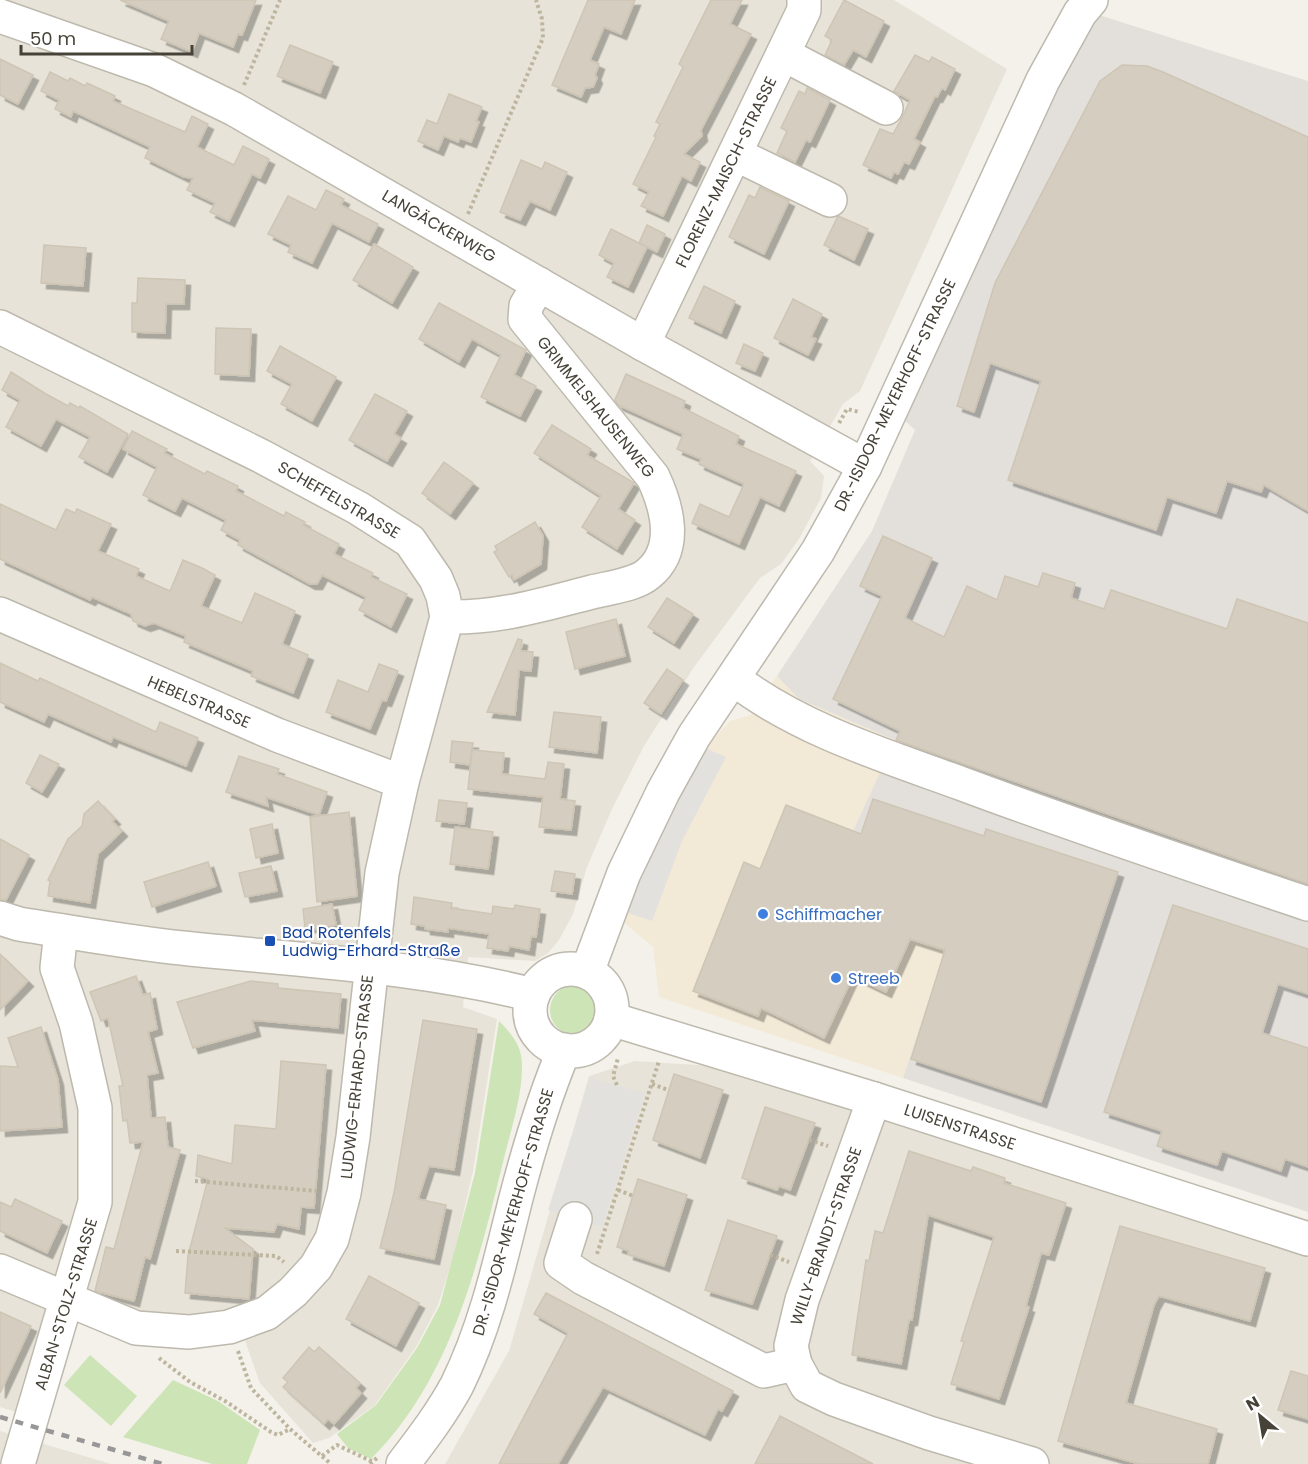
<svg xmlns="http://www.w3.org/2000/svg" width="1308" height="1464" viewBox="0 0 1308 1464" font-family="Poppins,sans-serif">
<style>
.residential{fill:#e7e3d8}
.commercial{fill:#f3e9d7}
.industrial{fill:#e3e0db}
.green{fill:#cde4b6}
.parking{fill:#e2e1de}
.building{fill:#d4cdc0;stroke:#cec5b4;stroke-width:1.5;filter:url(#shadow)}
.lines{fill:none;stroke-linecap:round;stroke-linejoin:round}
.minor-casing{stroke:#beb9ad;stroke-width:36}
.path{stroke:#beb59f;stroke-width:4;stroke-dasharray:3 3;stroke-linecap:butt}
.minor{stroke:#fff;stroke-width:33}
.rail{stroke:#979797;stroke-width:4.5;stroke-dasharray:8 8;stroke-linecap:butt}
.shop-dot{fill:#3f7fe0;stroke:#fff;stroke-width:2}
.transit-dot{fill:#1a4fb4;stroke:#fff;stroke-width:2}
.labels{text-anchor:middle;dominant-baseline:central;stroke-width:4.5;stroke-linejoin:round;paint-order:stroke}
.street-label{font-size:16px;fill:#464238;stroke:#fff}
.shop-label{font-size:16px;fill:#366cbe;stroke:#fff;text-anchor:start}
.transit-label{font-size:16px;fill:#164399;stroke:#fff;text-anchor:start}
</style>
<defs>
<filter id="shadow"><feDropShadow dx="5.5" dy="5.5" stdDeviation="0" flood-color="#0004"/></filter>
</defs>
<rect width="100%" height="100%" fill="#f3f1ea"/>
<g class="residential">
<path d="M0 0H894L1007 69 860 391 843 404 810 461 824 476 821 498 799 539 781 564 760 578 694 667 644 746 612 809 587 867 573 914 559 940 548 953 535 961 468 957 463 1007 497 1019 473 1171 453 1258 438 1305 416 1347 375 1405 329 1438 313 1443 260 1383 234 1310 197 1320 149 1316 58 1281 20 1413 0 1407Z"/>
<path d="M635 1061 712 1066 1308 1257V1464H445L509 1351 589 1076Z"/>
<path d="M0 1431 14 1435 111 1464H0Z"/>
</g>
<path class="commercial" d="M777 676 799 699 896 740 856 826 892 932 945 950 903 1078 659 997 653 947 621 920 705 748 730 721 751 715Z"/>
<path class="industrial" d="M1099 15 1308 81V1212L903 1078 945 950 818 907 895 740 799 699 777 676 872 531 915 430 904 420 1056 86Z"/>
<g class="green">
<circle cx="575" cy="1010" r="25"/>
<path d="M499 1021C508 1030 518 1041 521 1055 526 1084 511 1130 504 1158 478 1265 451 1379 371 1459L348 1448 337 1434 376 1405 417 1348 440 1305 475 1173Z"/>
<path d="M90 1355 137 1396 111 1426 64 1385Z"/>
<path d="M173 1380 218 1401 260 1430 247 1464H212L123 1437Z"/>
</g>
<g class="parking">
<path d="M705 748 726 757 682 841 652 921 625 912 675 796Z"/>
<path d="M590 1078 645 1093 602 1227 548 1210Z"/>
</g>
<g class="building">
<path d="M120 0H256L242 35 238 34 233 47 199 33 192 52 161 39 169 21Z"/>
<path d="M588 0H635L621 34 604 27 590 60 599 64 595 75 597 78 593 87 585 88 581 97 552 85Z"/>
<path d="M711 0H742L730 24 751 34 701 130 702 136 684 154 700 162 691 181 682 176 663 216 641 206 649 192 633 184 656 137 654 136 660 124 656 122 683 67 679 64Z"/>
<path d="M844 0 884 21 866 57 853 50 844 65 825 55 832 40 825 36Z"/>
<path d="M290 45 333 62 320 93 277 76Z"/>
<path d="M915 55 929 62 932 57 955 69 945 90 942 88 937 97 935 96 914 139 920 142 909 164 904 162 898 174 894 172 891 178 863 165 880 129 893 134 903 116 910 100 894 91Z"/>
<path d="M0 59 33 75 18 104 0 95Z"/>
<path d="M1122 65 1147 66 1163 72 1308 137V511L1264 485 1261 492 1227 481 1216 513 1167 497 1156 530 1008 480 1041 381 990 363 974 412 957 406 995 283 1100 81Z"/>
<path d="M50 72 68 81 70 78 85 86 87 83 115 96 113 101 185 132 192 116 208 124 197 147 234 165 243 146 269 159 260 178 252 174 229 221 210 212 215 203 187 190 193 178 184 177 145 158 150 147 73 111 71 117 55 109 59 100 41 91Z"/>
<path d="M807 88 830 100 810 142 806 140 795 162 777 153 787 131 781 128 799 91 805 94Z"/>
<path d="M449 94 482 107 476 121 479 122 471 142 460 138 458 142 444 136 438 150 418 141 427 120 437 124Z"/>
<path d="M521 160 542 169 545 162 567 172 550 210 530 201 520 220 500 212Z"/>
<path d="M760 187 789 201 764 254 729 237 749 195 755 198Z"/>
<path d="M326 190 344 199 341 205 378 224 369 242 332 223 312 263 288 252 291 245 268 234 288 196 316 210Z"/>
<path d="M838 216 868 229 854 260 824 245Z"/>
<path d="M647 225 665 234 657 252 639 243Z"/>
<path d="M611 229 647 247 628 287 607 277 614 263 599 255Z"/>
<path d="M374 244 413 267 392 303 353 280Z"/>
<path d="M44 245 86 248 83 286 41 283Z"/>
<path d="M138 278 185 280 184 304H166L165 333 132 332V303H137Z"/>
<path d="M704 286 735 301 721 333 689 318Z"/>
<path d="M793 299 822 314 811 337 816 339 808 355 774 338Z"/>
<path d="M439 303 526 350 514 375 536 386 520 416 481 397 501 355 472 339 459 362 419 339Z"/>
<path d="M216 328 251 329 249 376 215 374Z"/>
<path d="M744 344 763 353 755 371 736 363Z"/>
<path d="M280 346 336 377 312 421 281 404 292 384 267 371Z"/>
<path d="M11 372 46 394 68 406 70 403 79 408 80 406 128 434 107 472 79 457 90 437 56 419 41 446 6 427 20 400 2 390Z"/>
<path d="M626 374 685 401 683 408 739 436 736 444 796 471 779 506 760 497 739 544 692 523 700 504 729 517 744 484 699 464 701 459 677 449 683 434 618 405 615 400Z"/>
<path d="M375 394 407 411 394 434 401 438 387 461 349 440Z"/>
<path d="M552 425 591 449 587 455 634 483 618 509 635 520 617 549 582 527 601 496 534 453Z"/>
<path d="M132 431 167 449 164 453 205 474 207 471 238 486 236 491 284 516 286 512 305 522 303 525 339 544 334 554 373 573 371 577 407 594 391 627 359 610 366 597 322 575 317 584H310L238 545 240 540 221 530 226 520 182 498 175 511 143 495 157 467 123 449Z"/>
<path d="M444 462 473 483 450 514 422 493Z"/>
<path d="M0 504 56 530 66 509 75 513 77 509 111 524 98 551 139 569 136 576 170 591 183 560 202 568 215 575 201 606 242 623 255 593 295 611 282 644 308 655 293 693 251 676 253 671 184 642 186 636 154 623 145 626 133 621 131 614 92 597 90 600 0 559Z"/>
<path d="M535 522 543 536 541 564 514 580 512 575 509 577 494 552 497 550 495 546Z"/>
<path d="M883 536 932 558 905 618 944 637 967 586 997 600 1005 576 1038 587 1043 573 1075 583 1071 598 1104 609 1111 590 1227 629 1237 599 1308 623V884L896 740 900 731 833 699 882 596 860 586Z"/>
<path d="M667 598 693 614 674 643 648 627Z"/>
<path d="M616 619 625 656 575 669 566 632Z"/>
<path d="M518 639 522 640 521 651 533 652 531 671 519 670 515 715 487 712Z"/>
<path d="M0 663 38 681 40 678 156 732 160 722 198 738 186 766 113 737 111 742 48 714 44 722 0 702Z"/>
<path d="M379 664 398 671 386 701 382 700 370 729 326 712 338 680 368 692Z"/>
<path d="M667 669 683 680 661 714 644 703Z"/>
<path d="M554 712 601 717 597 753 549 747Z"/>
<path d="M452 741 473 743 470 765 450 762Z"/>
<path d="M472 750 504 753 502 774 545 779 548 762 564 764 560 799 575 801 571 830 539 827 543 797 468 789Z"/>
<path d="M40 755 59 764 42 792 26 783Z"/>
<path d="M239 756 279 769 277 774 327 792 319 815 266 797 268 806 226 792Z"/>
<path d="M873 799 984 836 986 829 1118 872 1041 1102 911 1059 945 950 910 939 886 992 853 976 824 1038 761 1008 758 1016 693 991 744 862 760 869 786 805 861 834Z"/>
<path d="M439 800 467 803 464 824 436 821Z"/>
<path d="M98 801 115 819 112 821 122 831 98 854 90 903 48 896 50 881 48 880 68 839 82 826 84 814Z"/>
<path d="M349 812 357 896 317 902 310 817Z"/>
<path d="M272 824 278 853 256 858 250 829Z"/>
<path d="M455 827 493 832 488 869 450 864Z"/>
<path d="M0 839 29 855 6 900H0Z"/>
<path d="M208 862 216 886 152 907 144 882Z"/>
<path d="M271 866 277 891 245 897 239 873Z"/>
<path d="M555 871 575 874 572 894 551 891Z"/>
<path d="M414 897 452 903 451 908 492 914 493 906 514 909 515 905 540 909 536 937 531 936 529 950 509 946 508 951 487 948 489 934 448 928V932L425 929V926L411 924Z"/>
<path d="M332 904 336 925 316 929 315 926 305 928 303 909Z"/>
<path d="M1173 905 1308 949V994L1278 984 1262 1033 1308 1048V1167L1285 1159 1281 1171 1222 1151 1217 1165 1157 1146 1162 1131 1104 1112Z"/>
<path d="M0 954 28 981 0 1010Z"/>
<path d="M136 976 143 995 150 993 157 1029 148 1032 158 1073 147 1075 151 1118 165 1117 168 1147 180 1150 150 1259 145 1257 134 1301 95 1291 106 1247 114 1249 143 1142 130 1143 127 1120 123 1121 119 1086H123L108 1018 101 1021 90 992Z"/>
<path d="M251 981 278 984V988L341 994 338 1028 252 1020 255 1031 193 1048 177 1002Z"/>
<path d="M423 1020 477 1029 454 1170 429 1166 418 1199 446 1205 434 1259 380 1248 394 1193Z"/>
<path d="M41 1027 58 1080 62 1127 0 1131V1066L18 1067 8 1038Z"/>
<path d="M281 1061 326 1065 314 1208 301 1207 299 1229 277 1224 274 1232 225 1228 253 1249 249 1299 185 1293 188 1256 208 1179 196 1176 198 1155 232 1164 235 1125 276 1129Z"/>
<path d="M674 1074 723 1090 700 1158 653 1140Z"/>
<path d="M765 1107 815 1123 790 1190 779 1186 777 1190 742 1178Z"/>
<path d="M909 1151 971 1171 973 1167 1005 1178 1004 1183 1066 1203 1049 1255 1041 1253 1026 1306 1029 1307 999 1399 951 1384 964 1342 961 1341 994 1237 928 1215 912 1320H909L901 1364 852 1355 866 1260 869 1261 875 1231 883 1233Z"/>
<path d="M638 1179 687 1195 664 1266 628 1254 629 1251 617 1247Z"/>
<path d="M15 1199 62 1221 47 1253 0 1231V1202L11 1207Z"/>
<path d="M728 1220 777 1236 752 1304 705 1290Z"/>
<path d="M1120 1226 1265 1268 1250 1321 1159 1296 1154 1305 1126 1403 1217 1429 1208 1464H1139L1058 1441Z"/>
<path d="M369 1276 419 1303 396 1346 346 1319Z"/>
<path d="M546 1293 733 1391 722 1411 718 1409 705 1435 603 1387 558 1464H499L568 1333 534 1314Z"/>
<path d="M0 1312 31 1326 0 1393Z"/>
<path d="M309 1347 314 1352 319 1347 360 1383 356 1388 361 1393 334 1424 328 1419 324 1424 283 1387 288 1382 283 1378Z"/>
<path d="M1291 1371 1308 1376V1419L1278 1410Z"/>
<path d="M780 1416 873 1464H755Z"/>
</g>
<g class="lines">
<g class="minor-casing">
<g id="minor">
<path d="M0 16 154 70 234 109 643 344 865 466"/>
<path d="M783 54 886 108"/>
<path d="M735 154 830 200"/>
<path d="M0 327 261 456 358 508 410 541 436 579 443 596 447 617 402 782 382 873 353 1137 344 1193 332 1239 316 1267 293 1292 267 1313 229 1327 189 1332 136 1328 0 1271"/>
<path d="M643 344 804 10V0"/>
<path d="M0 614 277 735 402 782"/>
<path d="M447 617C500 618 541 605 592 592 608 588 635 585 648 574 679 549 667 507 653 477L525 319 526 306 539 284"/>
<path d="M734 679C799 729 883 755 960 783 1075 826 1192 865 1308 904"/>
<path d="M0 918 19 924C70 932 121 941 172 947 293 960 415 965 533 995"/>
<circle cx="571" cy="1010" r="41"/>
<path d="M587 972 624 873 663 792 694 736 818 551 865 466 1043 80 1080 13 1091 0"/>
<path d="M611 1019 874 1099 1308 1239"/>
<path d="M874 1099 802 1300 791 1346 795 1364 807 1386 834 1399 929 1433 1032 1464"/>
<path d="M575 1219 561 1263 583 1278 764 1371 795 1364"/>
<path d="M18 1464 95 1202V1108L76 1023 57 968 61 931"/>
<path d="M403 1464C422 1439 442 1413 457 1385 486 1326 500 1262 516 1198 529 1148 544 1098 564 1050"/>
</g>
</g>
<g class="path">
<path d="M244 85 280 0"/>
<path d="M468 214 543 38 542 19 536 0"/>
<path d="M839 423 847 409 859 412"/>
<path d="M652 1084 668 1090"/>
<path d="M617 1085 613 1076 618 1058"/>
<path d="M809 1140 828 1146"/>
<path d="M195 1181 317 1191"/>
<path d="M618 1190 633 1196"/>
<path d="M176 1251 276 1256 284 1262"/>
<path d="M597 1254 659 1061"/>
<path d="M770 1255 789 1262"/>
<path d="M238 1351 251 1388 290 1429 331 1464"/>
<path d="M159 1358 190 1382 225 1401 271 1432 278 1435 290 1429"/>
<path d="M322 1456 337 1445 373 1462"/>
<path d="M370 1464 377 1458"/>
</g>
<use href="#minor" class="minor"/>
<path class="rail" d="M0 1417 163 1464"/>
</g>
<g class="shop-dot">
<circle cx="763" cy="914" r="6"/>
<circle cx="836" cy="978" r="6"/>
</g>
<rect class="transit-dot" x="264" y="935" width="12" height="12" rx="3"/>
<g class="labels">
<g class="street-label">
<text transform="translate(726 172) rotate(-64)">FLORENZ-MAISCH-STRASSE</text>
<text transform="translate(439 226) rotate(30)">LANGÄCKERWEG</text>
<text transform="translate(895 395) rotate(-64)">DR.-ISIDOR-MEYERHOFF-STRASSE</text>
<text transform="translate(596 407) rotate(51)">GRIMMELSHAUSENWEG</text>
<text transform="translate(339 500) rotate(30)">SCHEFFELSTRASSE</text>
<text transform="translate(199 702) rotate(23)">HEBELSTRASSE</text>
<text transform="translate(357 1077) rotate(-84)">LUDWIG-ERHARD-STRASSE</text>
<text transform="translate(960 1127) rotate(18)">LUISENSTRASSE</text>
<text transform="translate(513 1212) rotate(-74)">DR.-ISIDOR-MEYERHOFF-STRASSE</text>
<text transform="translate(826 1236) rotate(-71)">WILLY-BRANDT-STRASSE</text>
<text transform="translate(66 1304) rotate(-73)">ALBAN-STOLZ-STRASSE</text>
</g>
<g class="shop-label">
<text x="775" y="914">Schiffmacher</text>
<text x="848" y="978">Streeb</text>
</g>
<g class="transit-label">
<text x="282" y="932">Bad Rotenfels<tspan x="282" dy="18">Ludwig-Erhard-Straße</tspan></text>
</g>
</g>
<g transform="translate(1260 1416) rotate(330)" stroke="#ffffff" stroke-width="4.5" paint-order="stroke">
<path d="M0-4.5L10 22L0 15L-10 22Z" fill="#464238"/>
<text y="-9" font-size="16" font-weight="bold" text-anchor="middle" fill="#464238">N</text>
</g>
<path d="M21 45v9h171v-9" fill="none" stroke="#464238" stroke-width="3"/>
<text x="30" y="45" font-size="18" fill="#464238" stroke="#ffffff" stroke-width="4.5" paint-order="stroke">50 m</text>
</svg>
